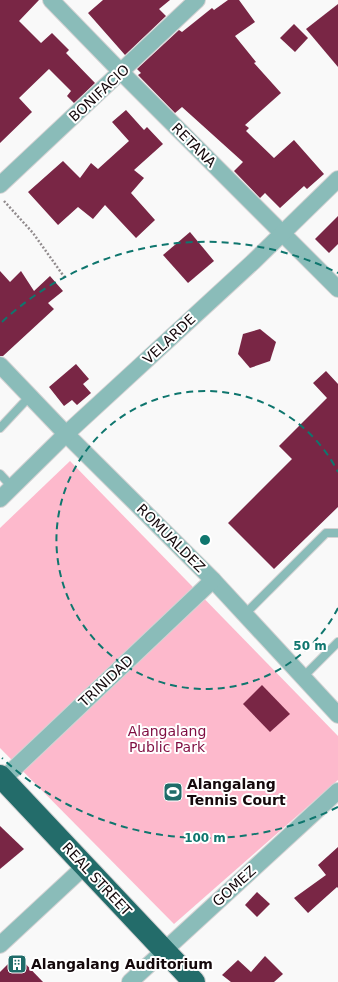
<svg xmlns="http://www.w3.org/2000/svg" width="338" height="982" viewBox="0 0 338 982" font-family="'DejaVu Sans',sans-serif">
<style>
.green{fill:#fdb9cc}
.building{fill:#792645}
.lines{fill:none;stroke-linecap:round;stroke-linejoin:round}
.lane-casing{stroke:#d4d2d3;stroke-width:10}
.street-casing{stroke:#d4d2d3;stroke-width:18}
.highway-casing{stroke:#d4d2d3;stroke-width:24}
.path{stroke:#918b8d;stroke-width:2.5;stroke-dasharray:2 2;stroke-linecap:butt}
.lane{stroke:#8abcb9;stroke-width:8}
.street{stroke:#8abcb9;stroke-width:16}
.highway{stroke:#236c6a;stroke-width:22}
.ring{fill:none;stroke:#0f766e;stroke-width:2;stroke-dasharray:7 5}
.labels{text-anchor:middle;dominant-baseline:central;stroke-width:4;stroke-linejoin:round;paint-order:stroke}
.street-label{font-size:14px;fill:#14080b;stroke:#fff}
.park-label{font-size:14px;fill:#7f0d41;stroke:#fff}
.poi-label{font-size:14px;font-weight:bold;fill:#14080b;stroke:#fff;text-anchor:start}
.centre{fill:#0f766e;stroke:#fff;stroke-width:2}
.ring-label{font-size:12px;text-anchor:middle;font-weight:bold;fill:#0f766e;stroke:#fff;stroke-width:4;stroke-linejoin:round;paint-order:stroke}
</style>
<rect width="100%" height="100%" fill="#f9f9f9"/>
<path class="green" d="M70 461 338 736V780L174 924 0 748V528Z"/>
<g class="building">
<path d="M0 0H39L19 21 41 43 52 33 69 50 66 53 95 83 74 103 67 96 71 91 49 69 19 98 32 112 0 143Z"/>
<path d="M103 0H170L159 9 166 16 125 55 88 13Z"/>
<path d="M228 0H239L255 22 235 36 256 62 254 63 281 93 245 125 249 128 246 131 274 158 294 140 324 174 307 189 304 186 280 208 265 193 260 198 234 171 243 162 182 107 175 113 138 75 141 73 137 69 179 30 182 32 212 8 214 10Z"/>
<path d="M338 4V67L306 29Z"/>
<path d="M294 24 308 38 295 52 280 38Z"/>
<path d="M126 110 144 130 147 127 163 144 134 170 144 178 131 193 155 220 136 238 105 205 93 219 78 207 58 225 28 192 63 161 80 178 91 163 98 169 129 141 112 122Z"/>
<path d="M338 216V244L329 253 315 239Z"/>
<path d="M190 232 214 261 188 283 163 255Z"/>
<path d="M0 271 10 282 21 271 34 291 50 276 63 291 48 303 54 309 3 356H0Z"/>
<path d="M260 329 276 342 270 361 250 368 238 354 243 334Z"/>
<path d="M76 364 89 379 83 384 91 393 77 405 72 400 64 406 49 387Z"/>
<path d="M326 371 338 384V507L274 569 228 523 292 459 279 446 327 398 313 383Z"/>
<path d="M262 685 290 714 270 732 243 704Z"/>
<path d="M0 826 24 849 0 869Z"/>
<path d="M338 847V888L337 887 308 913 294 898 326 875 318 865Z"/>
<path d="M257 892 270 904 257 917 245 905Z"/>
<path d="M17 955 43 982H0V972Z"/>
<path d="M265 956 283 974 274 982H231L222 975 238 960 251 972Z"/>
</g>
<g class="lines">
<g class="lane-casing">
<g id="lane">
<path d="M0 428 30 396"/>
<path d="M0 474 12 487"/>
<path d="M245 614 326 533H338"/>
<path d="M303 677 338 642"/>
</g>
</g>
<g class="street-casing">
<g id="street">
<path d="M51 0 121 72 338 289"/>
<path d="M0 185 197 0"/>
<path d="M0 365 66 434 213 580 338 715"/>
<path d="M0 499 66 434 253 262 338 179"/>
<path d="M0 782 213 580"/>
<path d="M0 945 85 866"/>
<path d="M130 982 338 791"/>
</g>
</g>
<g class="highway-casing">
<path id="highway" d="M0 776 194 982"/>
</g>
<path class="path" d="M4 201 33 233 65 278"/>
<use href="#lane" class="lane"/>
<use href="#street" class="street"/>
<use href="#highway" class="highway"/>
</g>
<g class="ring">
<path d="M338 608A149 149 0 1 1 338 472"/>
<path d="M338 807A298 298 0 0 1 2 758M2 322A298 298 0 0 1 338 273"/>
</g>
<defs>
<g id="stadium-square" transform="scale(1)"><rect x="-9" y="-9" width="18" height="18" rx="4" fill="#1f6b68" stroke="#fff"/><path d="M0-5a6.5 5 0 1 0 0 10a6.5 5 0 1 0 0-10ZM-3.5-1.8h7v3.6h-7Z" fill="#fff"/></g>
<g id="building-square" transform="scale(1)"><rect x="-9" y="-9" width="18" height="18" rx="4" fill="#1f6b68" stroke="#fff"/><path d="M-4-6H4V6H1V3H-1V6H-4ZM-2.5-4.3h1.7v1.8h-1.7ZM.8-4.3h1.7v1.8H.8ZM-2.5-1h1.7V.8h-1.7ZM.8-1h1.7V.8H.8Z" fill="#fff"/></g>
</defs>
<g fill-rule="evenodd">
<use href="#stadium-square" x="173" y="792"/>
<use href="#building-square" x="17" y="964"/>
</g>
<g class="labels">
<g class="street-label">
<text transform="translate(99 93) rotate(-43)">BONIFACIO</text>
<text transform="translate(194 145) rotate(45)">RETANA</text>
<text transform="translate(169 339) rotate(-43)">VELARDE</text>
<text transform="translate(171 538) rotate(45)">ROMUALDEZ</text>
<text transform="translate(106 681) rotate(-43)">TRINIDAD</text>
<text transform="translate(97 879) rotate(47)">REAL STREET</text>
<text transform="translate(234 886) rotate(-42)">GOMEZ</text>
</g>
<g class="park-label">
<text x="167" y="731">Alangalang<tspan x="167" dy="16">Public Park</tspan></text>
</g>
<g class="poi-label">
<text x="187" y="784">Alangalang<tspan x="187" dy="16">Tennis Court</tspan></text>
<text x="31" y="964">Alangalang Auditorium</text>
</g>
</g>
<circle cx="205" cy="540" r="6" class="centre"/>
<g class="ring-label">
<text x="310" y="650">50 m</text>
<text x="205" y="842">100 m</text>
</g>
</svg>
